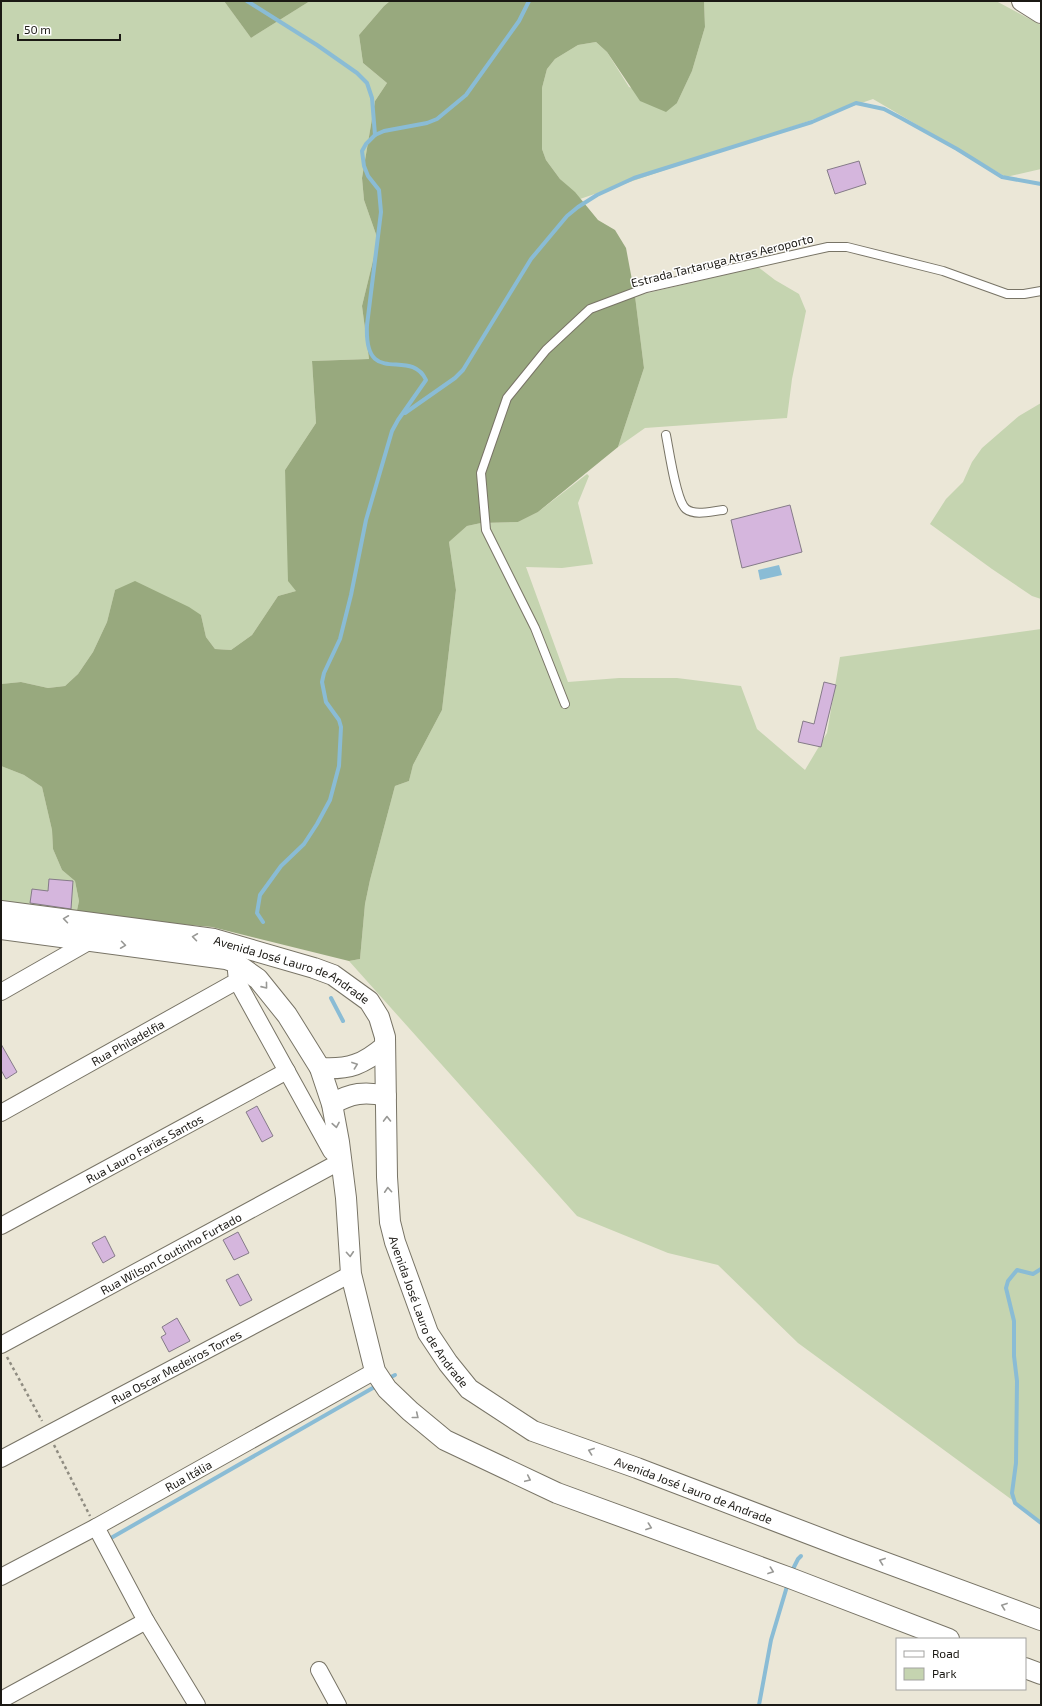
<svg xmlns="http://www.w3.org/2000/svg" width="1042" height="1706" viewBox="0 0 1042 1706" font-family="'Exo 2',sans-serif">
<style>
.green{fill:#c5d4b0}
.forest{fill:#98a97e}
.water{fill:#8abcd5}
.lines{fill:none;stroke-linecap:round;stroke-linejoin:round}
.stream{stroke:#8abcd5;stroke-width:4}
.building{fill:#d5b6dd;stroke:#857b88}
.service-casing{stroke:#787466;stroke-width:10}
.minor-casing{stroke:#787466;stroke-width:18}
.tertiary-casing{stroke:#787466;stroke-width:22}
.path{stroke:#8f8c81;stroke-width:2.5;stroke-dasharray:3 3;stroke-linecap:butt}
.service{stroke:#fff;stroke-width:8}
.minor{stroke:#fff;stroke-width:16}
.tertiary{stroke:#fff;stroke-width:20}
.oneway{stroke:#989895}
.labels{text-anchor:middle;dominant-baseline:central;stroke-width:3;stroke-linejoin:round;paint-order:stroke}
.street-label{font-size:12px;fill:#1b1914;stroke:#fff}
</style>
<rect width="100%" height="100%" fill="#ebe7d7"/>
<g class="green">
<path d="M1 1H224L251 38 310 1H390L384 6 359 35 363 63 387 83 375 101 362 178 364 200 378 240 362 306 369 359 312 361 316 423 285 470 296 591 278 596 252 635 231 650 215 649 206 637 201 615 115 590 107 622 93 652 78 674 65 686 48 688 21 682 1 684Z"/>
<path d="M704 1H996L1041 25V169L1006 177 873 99 580 199 560 179 546 160 542 149V88L547 69 555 59 578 45 596 42 607 52 629 87 677 103 692 71 705 27Z"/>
<path d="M758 267 775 280 799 294 806 311 792 379 787 418 645 428 618 447 644 368 635 296Z"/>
<path d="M1041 403V599L1032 596 992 569 930 524 946 499 963 482 972 462 982 448 1019 416Z"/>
<path d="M587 474 589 476 578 503 593 564 562 568 526 567 568 682 619 678H677L741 686 757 729 805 770 827 733 840 657 1041 629V1521L798 1343 718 1265 668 1253 577 1216 349 961 360 959 365 904 370 880 395 786 409 781 413 765 442 710 456 590 449 542 467 526 481 523 518 522 538 512Z"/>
<path d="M1 766 24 775 42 787 52 830 53 849 62 870 75 881 79 901 76 915 1 908Z"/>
</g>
<g class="forest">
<path d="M224 1H310L251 38Z"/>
<path d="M390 1H704L705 27 692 71 677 103 666 112 640 101 607 52 596 42 578 45 555 59 547 69 542 88V149L546 160 560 179 575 192 598 220 615 230 626 248 635 296 644 368 618 447 538 512 518 522 481 523 467 526 449 542 456 590 442 710 413 765 409 781 395 786 370 880 365 904 360 959 349 961 212 927 76 915 79 901 75 881 62 870 53 849 52 830 42 787 24 775 1 766V684L21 682 48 688 65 686 78 674 93 652 107 622 115 590 135 581 189 607 201 615 206 637 215 649 231 650 252 635 278 596 296 591 288 581 285 470 316 423 312 361 369 359 362 306 378 240 364 200 362 178 375 101 387 83 363 63 359 35 384 6Z"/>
</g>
<path class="water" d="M779 565 782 575 760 580 758 570Z"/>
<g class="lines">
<g class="stream">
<path d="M247 1 317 45 357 73 367 83 372 98 375 135"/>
<path d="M405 413 455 378 463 370 531 259 567 216 578 207 597 195 634 178 812 122 856 103 884 109 901 118 957 149 1002 177 1041 184"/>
<path d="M263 922 257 913 260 895 281 866 304 844 317 824 330 800 339 766 341 727 339 720 326 702 322 682 324 673 340 639 351 595 366 520 392 431 398 420 426 380C410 346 364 390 367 325L381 212 379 190 368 176 364 166 362 151 366 144 375 135 384 131 427 123 437 119 466 95 519 21 529 1"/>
<path d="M331 998 343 1021"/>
<path d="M1041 1269 1033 1274 1017 1270 1008 1281 1006 1288 1014 1321V1356L1017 1381 1016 1463 1012 1493 1015 1503 1041 1523"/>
<path d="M387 1379 395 1375"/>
<path d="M111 1538 378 1385"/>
<path d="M791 1573 798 1559 801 1556"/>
<path d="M759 1705 771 1640 788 1583"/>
</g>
</g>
<g class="building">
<path d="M859 161 866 184 835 194 827 170Z"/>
<path d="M790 505 802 552 742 568 731 520Z"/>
<path d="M824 682 836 685 821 747 798 742 803 721 814 724Z"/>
<path d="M49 879 73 881 71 909 30 903 32 889 48 891Z"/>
<path d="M1 1044 17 1072 6 1079 1 1070Z"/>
<path d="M257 1106 273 1136 262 1142 246 1112Z"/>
<path d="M238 1232 249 1253 234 1260 223 1240Z"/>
<path d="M105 1236 115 1256 103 1263 92 1243Z"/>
<path d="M238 1274 252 1300 240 1306 226 1280Z"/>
<path d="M177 1318 190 1341 169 1352 161 1337 166 1334 162 1327Z"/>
</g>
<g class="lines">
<g class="service-casing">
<g id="service">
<path d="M666 435C669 450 676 501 686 509 695 516 712 511 723 510"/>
<path d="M565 704 535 628 486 530 481 473 507 398 546 350 590 309 646 288 828 247H847L943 271 1007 294H1024L1041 291"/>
</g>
</g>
<g class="minor-casing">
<g id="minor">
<path d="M1 992 92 940"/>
<path id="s1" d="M1 1113 237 981 236 971"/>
<path id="s2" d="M1 1226 287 1071"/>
<path id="s3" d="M1 1345 341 1161 331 1151 237 981"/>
<path id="s4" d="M1 1459 351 1274"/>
<path d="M96 1527 146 1621 197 1705"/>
<path id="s5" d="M1 1577 96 1527 375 1371"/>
<path d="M319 1670 338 1705"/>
<path d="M1 1700 146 1621"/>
</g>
</g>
<g class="tertiary-casing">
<g id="tertiary">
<path d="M1022 1 1041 13"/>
<path id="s6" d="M1 911 214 939 314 968 333 975 369 1001 379 1017 385 1037 387 1177 390 1222 395 1242 428 1333 448 1363 469 1389 533 1431 637 1468 846 1548 1041 1620"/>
<path d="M1 929 226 959 234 962 258 979 287 1015 320 1068 332 1104 339 1142 346 1198 351 1274 375 1371 387 1389 410 1411 445 1440 557 1493 790 1578 949 1639"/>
<path d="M320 1068C349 1070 364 1064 385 1046"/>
<path d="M332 1104C351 1093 365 1091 386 1096"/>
<path d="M1025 1668 1041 1674"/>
</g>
</g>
<g class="path">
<path d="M7 1357 42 1421"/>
<path d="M54 1445 90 1516"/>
</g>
<use href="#service" class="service"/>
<use href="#minor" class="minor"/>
<use href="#tertiary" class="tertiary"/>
</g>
<defs><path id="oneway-chevron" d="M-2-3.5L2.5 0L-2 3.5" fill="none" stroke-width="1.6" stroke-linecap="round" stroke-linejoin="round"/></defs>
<g class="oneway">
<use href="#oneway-chevron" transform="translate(66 919) rotate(-172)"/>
<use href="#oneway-chevron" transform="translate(195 937) rotate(-172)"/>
<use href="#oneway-chevron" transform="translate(123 945) rotate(8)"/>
<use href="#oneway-chevron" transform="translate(265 986) rotate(51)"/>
<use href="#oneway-chevron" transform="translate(355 1065) rotate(-20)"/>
<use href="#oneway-chevron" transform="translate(387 1119) rotate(-91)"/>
<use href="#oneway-chevron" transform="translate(336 1125) rotate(80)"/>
<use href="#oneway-chevron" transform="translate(388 1190) rotate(-94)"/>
<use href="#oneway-chevron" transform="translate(350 1254) rotate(86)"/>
<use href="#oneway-chevron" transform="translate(416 1416) rotate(39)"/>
<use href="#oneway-chevron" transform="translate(591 1451) rotate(-160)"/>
<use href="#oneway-chevron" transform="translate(528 1479) rotate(25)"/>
<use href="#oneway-chevron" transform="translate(649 1527) rotate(20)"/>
<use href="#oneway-chevron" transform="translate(882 1561) rotate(-160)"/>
<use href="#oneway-chevron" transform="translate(771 1571) rotate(20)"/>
<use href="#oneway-chevron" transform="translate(1004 1606) rotate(-160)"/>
</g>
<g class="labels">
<g class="street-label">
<text transform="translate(722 260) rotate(-14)">Estrada Tartaruga Atras Aeroporto</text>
<text stroke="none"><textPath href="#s6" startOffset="299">Avenida José Lauro de Andrade</textPath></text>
<text stroke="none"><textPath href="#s1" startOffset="145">Rua Philadelfia</textPath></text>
<text stroke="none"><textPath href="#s2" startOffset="163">Rua Lauro Farias Santos</textPath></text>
<text stroke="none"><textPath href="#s3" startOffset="193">Rua Wilson Coutinho Furtado</textPath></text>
<text stroke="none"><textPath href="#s6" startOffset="707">Avenida José Lauro de Andrade</textPath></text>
<text stroke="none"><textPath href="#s4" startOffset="198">Rua Oscar Medeiros Torres</textPath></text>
<text stroke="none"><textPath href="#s5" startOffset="213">Rua Itália</textPath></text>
<text stroke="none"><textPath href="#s6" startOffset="1043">Avenida José Lauro de Andrade</textPath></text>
</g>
</g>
<rect width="1042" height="1706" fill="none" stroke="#1b1914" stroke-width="4"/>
<rect x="896" y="1638" width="130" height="52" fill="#ffffff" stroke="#a4a3a1"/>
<rect x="904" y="1651" width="20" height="6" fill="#ffffff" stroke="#a4a3a1"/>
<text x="932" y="1658" font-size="12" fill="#1b1914">Road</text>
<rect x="904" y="1668" width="20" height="12" fill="#c5d4b0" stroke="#a4a3a1"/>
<text x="932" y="1678" font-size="12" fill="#1b1914">Park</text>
<path d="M18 34v6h102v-6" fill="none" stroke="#1b1914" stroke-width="2"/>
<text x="24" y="34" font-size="12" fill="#1b1914" stroke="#ffffff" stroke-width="3" paint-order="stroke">50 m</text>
</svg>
